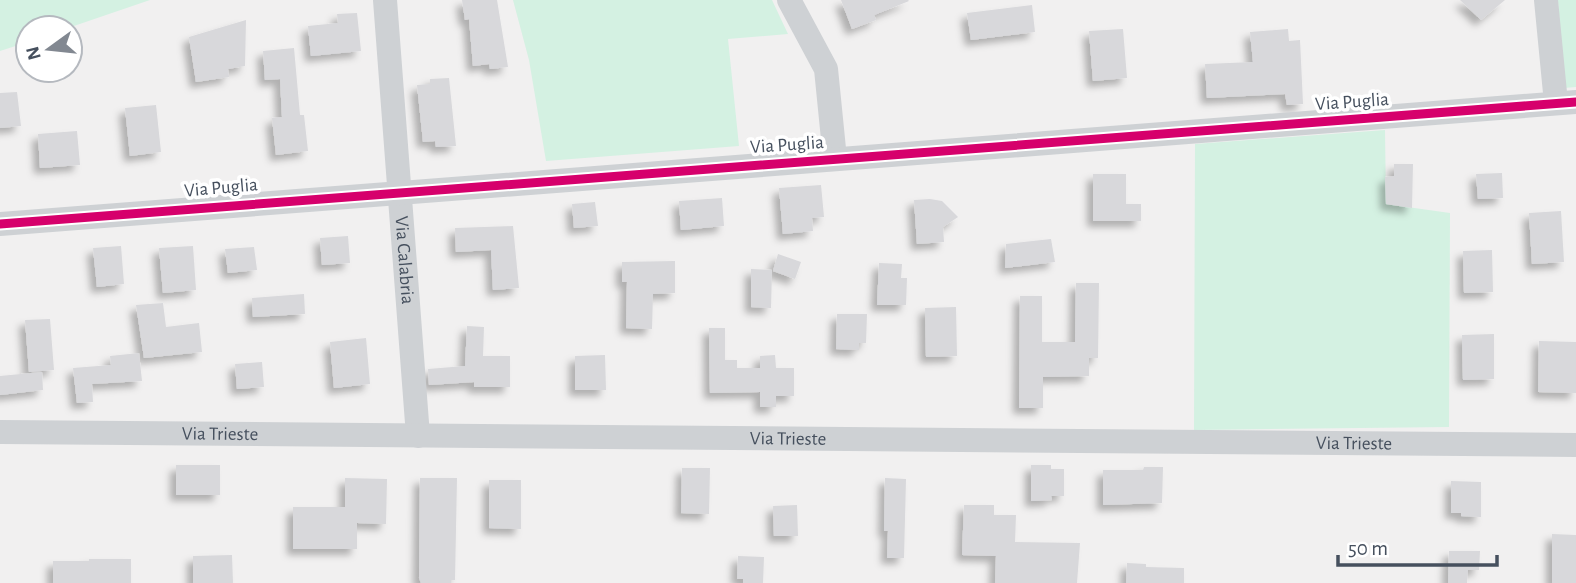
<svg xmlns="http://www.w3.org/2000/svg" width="1576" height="583" viewBox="0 0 1576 583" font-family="'Alegreya Sans',sans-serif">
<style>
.green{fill:#d4f1e2}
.building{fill:#d8d8db;filter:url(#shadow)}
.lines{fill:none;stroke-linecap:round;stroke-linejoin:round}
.minor{stroke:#ced1d4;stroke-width:24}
.cycleway-casing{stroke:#fff;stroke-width:13}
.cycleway{stroke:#d6006c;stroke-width:9}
.labels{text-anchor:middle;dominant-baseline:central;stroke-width:7;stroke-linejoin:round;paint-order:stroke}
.street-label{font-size:19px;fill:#46505e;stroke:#fff}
</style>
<defs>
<filter id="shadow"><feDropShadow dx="-6" dy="6" stdDeviation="3.5" flood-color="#0004"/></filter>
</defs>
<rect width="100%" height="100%" fill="#f1f0f0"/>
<g class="green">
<path d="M0 0H150L68 28H28V42L0 51Z"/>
<path d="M513 0H772L788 34 728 39 739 146 546 161 529 60Z"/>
<path d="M1558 0H1576V87L1564 88Z"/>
<path d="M1385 130 1386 204 1450 213 1449 427 1194 430 1195 144Z"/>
</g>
<g class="building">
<path d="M462 0H497L508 67 490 69 489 64 473 66 469 19 465 20Z"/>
<path d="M841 0H908L909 1 874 15 876 20 852 29Z"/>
<path d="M1460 0H1505L1481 20Z"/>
<path d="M1032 5 1035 32 971 40 967 13Z"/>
<path d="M357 13 361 51 311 56 308 26 338 23 337 14Z"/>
<path d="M246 20 245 66 228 69 229 77 196 82 189 37Z"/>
<path d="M1123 29 1127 78 1093 81 1089 31Z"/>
<path d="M1288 29 1289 41 1300 40 1303 104 1287 105 1285 94 1207 98 1205 64 1253 62 1250 32Z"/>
<path d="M294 48 300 115H304L308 151 276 155 272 118 282 117 280 79 265 80 263 51Z"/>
<path d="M449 78 456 146 436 147 435 141 423 142 417 85 430 84V79Z"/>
<path d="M17 92 21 126 0 128V93Z"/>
<path d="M156 105 161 152 130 156 125 108Z"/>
<path d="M77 131 80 165 40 168 38 134Z"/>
<path d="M1394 164H1413L1412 208 1386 204 1385 177 1394 176Z"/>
<path d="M1502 173 1503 198 1478 199 1476 174Z"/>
<path d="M1093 174H1126V204H1141V221H1093Z"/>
<path d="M821 185 824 217 812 218 813 231 783 234 779 188Z"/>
<path d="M722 198 724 226 681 230 679 201Z"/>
<path d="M930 199 942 201 958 217 943 227 944 242 917 244 914 200Z"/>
<path d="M595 202 598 226 574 228 572 204Z"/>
<path d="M1561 211 1564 262 1532 264 1529 213Z"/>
<path d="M513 226 519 288 493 290 491 250 456 252 455 228Z"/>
<path d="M348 236 350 263 322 265 320 238Z"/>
<path d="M1051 239 1055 262 1005 268 1006 244Z"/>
<path d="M121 246 124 284 97 287 93 248Z"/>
<path d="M193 246 196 290 163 293 159 248Z"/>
<path d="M254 247 257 270 228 273 225 249Z"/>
<path d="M1492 250 1493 292 1464 293 1463 251Z"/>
<path d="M778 254 801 262 795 279 773 271Z"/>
<path d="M675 261V293L653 294 652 329 626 328 627 282H622V262Z"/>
<path d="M879 263 902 264 901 278H907L906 305H877Z"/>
<path d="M751 269 772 270 771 308 751 307Z"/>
<path d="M1076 283H1099L1098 358H1089V376L1043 377V408H1019L1020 296H1042V342H1075Z"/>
<path d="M304 294 305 314 253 317 252 298Z"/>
<path d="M163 303 166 327 199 323 202 352 144 358 136 305Z"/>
<path d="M956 307 957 356 926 357 925 308Z"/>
<path d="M837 314H867L866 343H859V350L836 349Z"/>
<path d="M50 319 54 370 29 372 25 320Z"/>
<path d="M467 326 484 327 483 356H510V387H474V382L429 385 428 369 465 366Z"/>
<path d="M709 328H725V360H737V368H760V356L775 355 776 368H794V396H776V407H760V392L710 393Z"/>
<path d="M1494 334V379L1463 380 1462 335Z"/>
<path d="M366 338 370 384 334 388 330 342Z"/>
<path d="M1539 341 1576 342V393L1538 392Z"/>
<path d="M139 353 142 381 92 384 93 402 77 403 73 368 111 365 110 356Z"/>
<path d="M605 355 606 390H575V356Z"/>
<path d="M262 362 264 387 237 389 235 364Z"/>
<path d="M42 372 43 390 0 395V376Z"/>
<rect x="176" y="465" width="44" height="30"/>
<path d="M1031 465H1051V469H1064V496H1051L1052 500 1031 501Z"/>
<path d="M1144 467H1163L1162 503 1103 505V470H1143Z"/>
<path d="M682 468H710L709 514 681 513Z"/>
<path d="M345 478 387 479 386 524 357 523V549H293V507H345Z"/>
<path d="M420 478H457L455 580H451V583H421L419 578Z"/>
<path d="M885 478 906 479 904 558H887L888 531H884Z"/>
<path d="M489 480H521V529L489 528Z"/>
<path d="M1451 481 1481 482V517L1461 516V513H1451Z"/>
<path d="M797 505 798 536H774L773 506Z"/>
<path d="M964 505H994V515H1016L1015 542 1080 543 1077 583H995L996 556 962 555Z"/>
<path d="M1552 534 1576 535V583H1552Z"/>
<path d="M1449 551H1480L1479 570H1468L1467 583H1448Z"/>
<path d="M232 555 233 583H193V556Z"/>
<path d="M738 556 764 557 763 583H743V579H737Z"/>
<path d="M89 559H131V583H53V561H89Z"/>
<path d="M1127 563 1146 564V567L1184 568V583H1126Z"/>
</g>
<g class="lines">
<g class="minor">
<path id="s1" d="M385 0 418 436"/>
<path d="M789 0 826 69 835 159"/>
<path d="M1546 0 1556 103"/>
<path d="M0 224 1576 102"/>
<path id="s2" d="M0 432 1576 445"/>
</g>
<g class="cycleway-casing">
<path id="cycleway" d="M0 224 1576 102"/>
</g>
<use href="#cycleway" class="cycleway"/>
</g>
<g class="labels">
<g class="street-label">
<text transform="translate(1352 102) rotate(-4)">Via Puglia</text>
<text transform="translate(787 145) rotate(-4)">Via Puglia</text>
<text transform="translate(221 188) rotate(-5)">Via Puglia</text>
<text stroke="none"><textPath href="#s1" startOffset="261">Via Calabria</textPath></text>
<text stroke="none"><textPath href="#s2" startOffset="220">Via Trieste</textPath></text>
<text stroke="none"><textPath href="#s2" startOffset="788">Via Trieste</textPath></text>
<text stroke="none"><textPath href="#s2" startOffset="1354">Via Trieste</textPath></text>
</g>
</g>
<g transform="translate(49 49) rotate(255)"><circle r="33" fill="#ffffff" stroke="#b5b9bf" stroke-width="2"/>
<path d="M0-5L12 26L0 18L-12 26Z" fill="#828891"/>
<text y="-10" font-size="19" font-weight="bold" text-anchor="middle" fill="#46505e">N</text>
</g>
<path d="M1338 555v10h159v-10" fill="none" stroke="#46505e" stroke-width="3.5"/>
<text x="1348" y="555" font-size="21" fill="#46505e" stroke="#ffffff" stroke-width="5" paint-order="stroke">50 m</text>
</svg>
